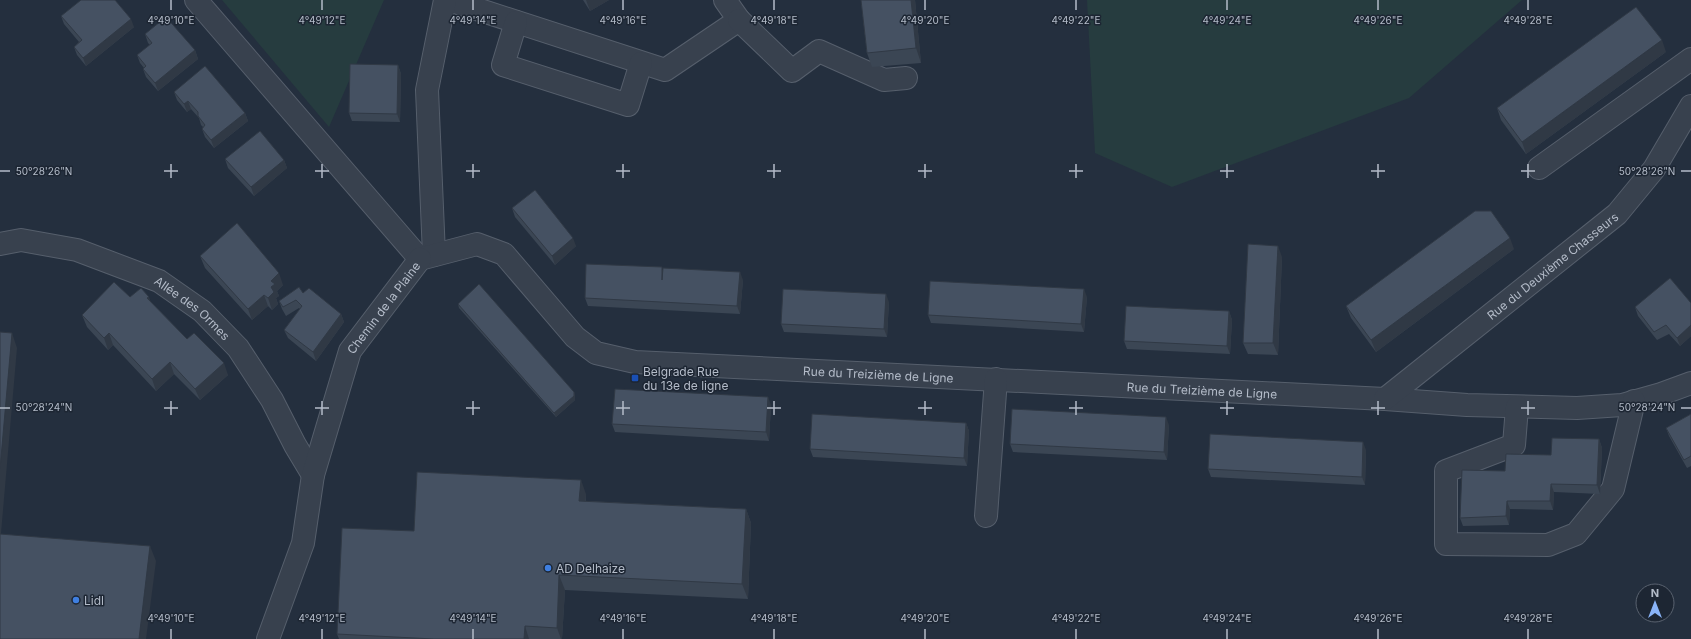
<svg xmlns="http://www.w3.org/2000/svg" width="1691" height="639" viewBox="0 0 1691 639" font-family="Inter,sans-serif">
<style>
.green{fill:#263c3f}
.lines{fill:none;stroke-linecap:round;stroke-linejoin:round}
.minor-casing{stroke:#565f6c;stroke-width:24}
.minor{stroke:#38414e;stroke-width:22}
.wall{fill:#3b4654}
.shaded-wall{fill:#303945}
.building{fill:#455162;stroke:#303945}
.ticks{fill:none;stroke:#b4bcc9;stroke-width:1.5}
.transit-dot{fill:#1a4fb4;stroke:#1d2633;stroke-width:1.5}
.shop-dot{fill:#3f7fe0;stroke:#1d2633;stroke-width:1.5}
.labels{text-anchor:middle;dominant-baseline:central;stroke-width:3;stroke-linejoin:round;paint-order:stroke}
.street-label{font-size:12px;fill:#b4bcc9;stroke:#1d2633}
.poi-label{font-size:12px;fill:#b4bcc9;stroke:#1d2633;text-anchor:start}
.ticks-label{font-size:10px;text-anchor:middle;fill:#b4bcc9;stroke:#1d2633;stroke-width:3;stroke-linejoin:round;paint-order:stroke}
</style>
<rect width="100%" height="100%" fill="#242f3e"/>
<g class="green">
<path d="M222 0H384L329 127Z"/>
<path d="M1087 0H1522L1409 98 1172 187 1095 153Z"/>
</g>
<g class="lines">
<g class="minor-casing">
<g id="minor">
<path d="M196 0 420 259"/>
<path d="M449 0 665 70 739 20 725 0"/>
<path d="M739 20 792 71 819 51 884 80 906 78"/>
<path d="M516 22 503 65 628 105 641 63"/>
<path d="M1539 168 1691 59"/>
<path id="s1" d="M0 244 21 240 77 250 159 281 202 311 238 348 272 400 295 445 313 475"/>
<path d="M434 255 427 90 445 0"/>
<path id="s2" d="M420 259 477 244 504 254 575 337 596 353 635 362 1385 399 1467 405 1577 408 1622 405 1661 394 1691 383"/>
<path id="s3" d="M1385 399 1617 214 1654 169 1691 106"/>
<path d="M1517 407 1514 445 1446 471V544L1548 545 1576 534 1613 489 1634 401"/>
<path d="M986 516 996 379"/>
<path id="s4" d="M268 639 303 543 313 475 350 351 420 259"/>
</g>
</g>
<use href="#minor" class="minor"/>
</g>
<g class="wall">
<path d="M583 0H609L590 11Z"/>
<path d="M861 0H915L921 63 872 67 867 53Z"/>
<path d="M61 16 134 27 86 66 77 55 74 47 79 42 64 24Z"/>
<path d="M145 34 195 50 198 59 158 91 146 77 143 69 144 68 140 63 137 55 150 45 148 43Z"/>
<path d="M1666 52 1526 154 1501 120 1497 108Z"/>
<path d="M398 65 401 74 400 122 352 121 349 113Z"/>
<path d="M174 92 245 113 248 121 214 148 205 137 202 129 203 127 201 125 199 118 191 109 187 112 177 100Z"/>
<path d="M225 159 284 160 287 168 254 196 228 168Z"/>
<path d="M512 208 576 246 555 265 515 217Z"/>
<path d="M1514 249 1376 352 1351 318 1346 306Z"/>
<path d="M200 256 283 285 277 291 279 296 276 298 278 304 272 310 268 306 252 320 205 268Z"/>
<path d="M1282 257 1278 355 1248 354 1243 343Z"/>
<path d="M663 270 743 280 740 314 588 306 585 298Z"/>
<path d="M303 293 341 314 344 322 316 361 288 338 284 330 300 309 299 308 286 316 282 309 279 301Z"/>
<path d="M130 297 151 302 187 339 228 375 200 400 174 374 156 391 113 345 108 350 87 327 82 315Z"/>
<path d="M1087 297 1084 332 931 323 928 315Z"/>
<path d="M889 302 887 337 784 332 781 324Z"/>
<path d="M1691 303V336L1680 346 1669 334 1657 340 1638 316 1635 307Z"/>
<path d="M458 304 574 392 575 396V400L556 417 459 308Z"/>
<path d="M1229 311 1232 320 1230 354 1127 349 1124 341Z"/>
<path d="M771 405 769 441 615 432 612 424Z"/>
<path d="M1691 414V466L1687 468 1669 436 1666 428Z"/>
<path d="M966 423 969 431 967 466 813 457 810 449Z"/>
<path d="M1169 425 1167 460 1013 452 1010 444Z"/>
<path d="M1599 439 1602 448 1600 494 1554 492 1553 510 1510 509 1509 525 1463 526 1460 518 1505 471Z"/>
<path d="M1366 450 1365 485 1211 477 1208 469Z"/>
<path d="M586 494V501L746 509 751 523 748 599 565 590 562 639H339L337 634 414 531Z"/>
</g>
<g class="shaded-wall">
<path d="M586 0H609L590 11Z"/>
<path d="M911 0H915L921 63 916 48Z"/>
<path d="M131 19 134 27 86 66 83 58Z"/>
<path d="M1662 40 1666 52 1526 154 1522 142Z"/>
<path d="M195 50 198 59 158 91 155 83Z"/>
<path d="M398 65 401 74 400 122 397 114Z"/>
<path d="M188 101 191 109 187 112 184 104Z"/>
<path d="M245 113 248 121 214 148 211 140Z"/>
<path d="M284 160 287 168 254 196 251 187Z"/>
<path d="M573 238 576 246 555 265 552 256Z"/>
<path d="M1510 238 1514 249 1376 352 1371 340Z"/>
<path d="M1278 246 1282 257 1278 355 1273 343Z"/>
<path d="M740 272 743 280 740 314 737 306Z"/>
<path d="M279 273 283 285 277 291 279 296 276 298 278 304 272 310 268 298 271 287V281Z"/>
<path d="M1084 289 1087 297 1084 332 1081 324Z"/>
<path d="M886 294 889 302 887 337 884 329Z"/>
<path d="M264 295 268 306 252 320 248 309Z"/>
<path d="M149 297 153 308 147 298Z"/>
<path d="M1229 311 1232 320 1230 354 1227 346Z"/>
<path d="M341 314 344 322 316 361 313 352Z"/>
<path d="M1691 325V336L1680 346 1677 338Z"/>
<path d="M12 333 17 348 0 545V469Z"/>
<path d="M109 333 113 345 108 350 104 338Z"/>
<path d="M170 362 174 374 156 391 152 379Z"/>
<path d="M224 363 228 375 200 400 195 389Z"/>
<path d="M574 392 575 396V400L556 417 554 413Z"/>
<path d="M768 397 771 405 769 441 766 432Z"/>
<path d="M1166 417 1169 425 1167 460 1164 452Z"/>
<path d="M966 423 969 431 967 466 964 458Z"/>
<path d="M1599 439 1602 448 1600 494 1597 485Z"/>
<path d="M1363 442 1366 450 1365 485 1362 477Z"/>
<path d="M581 480 586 494 585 515 579 501Z"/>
<path d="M1551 484 1554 492 1553 510 1550 501Z"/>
<path d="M1507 501 1510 509 1509 525 1506 516Z"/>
<path d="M746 509 751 523 748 599 742 584Z"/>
<path d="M150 546 156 561 146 639H139Z"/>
<path d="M559 575 565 590 562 639H561L557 628Z"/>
<path d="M525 626 529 639H524Z"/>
</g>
<g class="building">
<path d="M81 0H115L131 19 83 58 74 47 82 40 61 16Z"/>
<path d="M861 0H911L916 48 867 53Z"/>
<path d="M1636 7 1662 40 1522 142 1497 108Z"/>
<path d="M166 17 195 50 155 83 143 69 146 66 137 55 152 43 145 34Z"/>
<path d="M350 64 398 65 397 114 349 113Z"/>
<path d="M205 66 245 113 211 140 202 129 205 125 198 116V112L188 101 184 104 174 92Z"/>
<path d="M260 131 284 160 251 187 225 159Z"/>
<path d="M535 190 573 238 552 256 512 208Z"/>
<path d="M1475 211H1491L1510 238 1371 340 1346 306Z"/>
<path d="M237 223 279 273 271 281 275 284 271 287 274 292 268 298 264 295 248 309 200 256Z"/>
<path d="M1248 244 1278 246 1273 343H1243Z"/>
<path d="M586 264 662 267V280L663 268 740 272 737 306 585 298Z"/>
<path d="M1670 278 1691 303V325L1677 338 1666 325 1654 332 1635 307Z"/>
<path d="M930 281 1084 289 1081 324 928 315Z"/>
<path d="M114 282 130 297 141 288 149 297 147 298 187 339 194 333 224 363 195 389 170 362 152 379 109 333 104 338 82 315Z"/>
<path d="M479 284 574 392V396L554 413 458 304Z"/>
<path d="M299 287 303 293 309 288 341 314 313 352 284 330 302 306 296 300 283 307 279 301Z"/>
<path d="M783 289 886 294 884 329 781 324Z"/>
<path d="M1126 306 1229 311 1227 346 1124 341Z"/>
<path d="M0 332 12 333 0 469Z"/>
<path d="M615 389 768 397 766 432 612 424Z"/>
<path d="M1012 409 1166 417 1164 452 1010 444Z"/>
<path d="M812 414 966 423 964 458 810 449Z"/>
<path d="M1691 414V456L1684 460 1666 428Z"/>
<path d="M1210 434 1363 442 1362 477 1208 469Z"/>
<path d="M1552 438 1599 439 1597 485 1551 484 1550 501H1507L1506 516 1460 518 1462 470 1505 471 1506 454 1551 455Z"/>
<path d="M417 472 581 480 579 501 746 509 742 584 559 575 557 628 525 626 524 639H434L337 634 342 528 414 531Z"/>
<path d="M0 534 150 546 139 639H0Z"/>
</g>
<path class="ticks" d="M171 0V10M322 0V10M473 0V10M623 0V10M774 0V10M925 0V10M1076 0V10M1227 0V10M1378 0V10M1528 0V10M171 164V178M322 164V178M473 164V178M623 164V178M774 164V178M925 164V178M1076 164V178M1227 164V178M1378 164V178M1528 164V178M0 171H10M164 171H178M315 171H329M466 171H480M616 171H630M767 171H781M918 171H932M1069 171H1083M1220 171H1234M1371 171H1385M1521 171H1535M1681 171H1691M171 401V415M322 401V415M473 401V415M623 401V415M774 401V415M925 401V415M1076 401V415M1227 401V415M1378 401V415M1528 401V415M0 408H10M164 408H178M315 408H329M466 408H480M616 408H630M767 408H781M918 408H932M1069 408H1083M1220 408H1234M1371 408H1385M1521 408H1535M1681 408H1691M171 629V639M322 629V639M473 629V639M623 629V639M774 629V639M925 629V639M1076 629V639M1227 629V639M1378 629V639M1528 629V639"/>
<rect class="transit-dot" x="631" y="374" width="8" height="8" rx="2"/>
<g class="shop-dot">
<circle cx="548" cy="568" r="4"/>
<circle cx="76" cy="600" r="4"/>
</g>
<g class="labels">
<g class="street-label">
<text stroke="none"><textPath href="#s3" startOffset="214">Rue du Deuxième Chasseurs</textPath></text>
<text stroke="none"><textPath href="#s4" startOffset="355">Chemin de la Plaine</textPath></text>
<text stroke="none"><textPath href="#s1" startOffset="209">Allée des Ormes</textPath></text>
<text stroke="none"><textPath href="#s2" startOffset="507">Rue du Treizième de Ligne</textPath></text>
<text stroke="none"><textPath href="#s2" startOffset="831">Rue du Treizième de Ligne</textPath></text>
</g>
<g class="poi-label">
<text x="643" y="371">Belgrade Rue<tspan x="643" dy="14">du 13e de ligne</tspan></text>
<text x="556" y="568">AD Delhaize</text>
<text x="84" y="600">Lidl</text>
</g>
</g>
<g class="ticks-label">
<text x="171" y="24">4°49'10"E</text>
<text x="322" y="24">4°49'12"E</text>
<text x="473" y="24">4°49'14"E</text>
<text x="623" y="24">4°49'16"E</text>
<text x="774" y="24">4°49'18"E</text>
<text x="925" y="24">4°49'20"E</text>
<text x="1076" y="24">4°49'22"E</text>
<text x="1227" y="24">4°49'24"E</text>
<text x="1378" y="24">4°49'26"E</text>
<text x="1528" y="24">4°49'28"E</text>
<text x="44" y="175">50°28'26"N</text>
<text x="1647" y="175">50°28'26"N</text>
<text x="44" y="411">50°28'24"N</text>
<text x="1647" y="411">50°28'24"N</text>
<text x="171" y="622">4°49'10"E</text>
<text x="322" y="622">4°49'12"E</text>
<text x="473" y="622">4°49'14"E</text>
<text x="623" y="622">4°49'16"E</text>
<text x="774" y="622">4°49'18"E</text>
<text x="925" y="622">4°49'20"E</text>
<text x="1076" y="622">4°49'22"E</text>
<text x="1227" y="622">4°49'24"E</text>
<text x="1378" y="622">4°49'26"E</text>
<text x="1528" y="622">4°49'28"E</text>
</g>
<g transform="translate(1655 603)"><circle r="19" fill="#1d2633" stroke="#59626f"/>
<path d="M0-3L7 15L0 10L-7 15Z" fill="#8ab4f8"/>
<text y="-6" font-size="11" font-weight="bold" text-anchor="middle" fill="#b4bcc9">N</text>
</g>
</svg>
